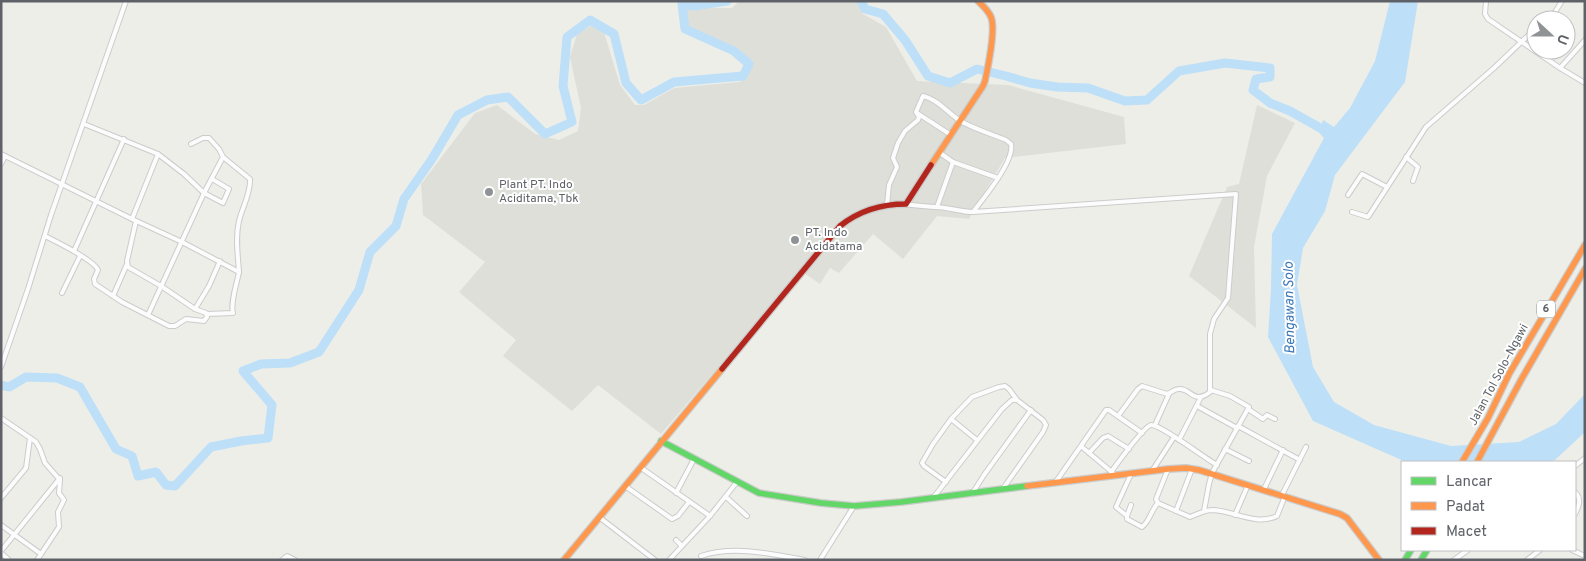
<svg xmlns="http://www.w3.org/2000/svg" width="1586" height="561" viewBox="0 0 1586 561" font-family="Overpass,sans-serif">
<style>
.industrial{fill:#dfdfda}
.water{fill:#bddff8}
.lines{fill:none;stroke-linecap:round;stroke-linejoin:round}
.river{stroke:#bddff8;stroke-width:9}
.street-casing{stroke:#cbcccb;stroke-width:6}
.fast-casing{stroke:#cacbca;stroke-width:8}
.slow-casing{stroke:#cacbca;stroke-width:8}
.jam-casing{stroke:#cacbca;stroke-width:8}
.street{stroke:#fcfcfc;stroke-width:4}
.fast{stroke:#63d668;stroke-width:5.5}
.slow{stroke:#ff974d;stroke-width:5.5}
.jam{stroke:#b3261e;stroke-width:5.5}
.poi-dot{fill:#909395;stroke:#fff;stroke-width:2}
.labels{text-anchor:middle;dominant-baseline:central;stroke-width:4;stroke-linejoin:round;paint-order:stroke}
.shield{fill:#fff;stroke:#8e9195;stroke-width:1}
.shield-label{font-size:11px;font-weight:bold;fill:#5e6268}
.poi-label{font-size:12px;fill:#5e6268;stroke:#fff;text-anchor:start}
.street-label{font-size:12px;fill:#5e6268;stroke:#fff}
.water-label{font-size:14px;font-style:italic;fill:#3c78b9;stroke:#fff}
</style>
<rect width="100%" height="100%" fill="#eeeee9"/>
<g class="industrial">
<path d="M739 1H857L863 14 886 27 917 81 1008 85 1124 117 1126 144 1005 158 969 219 937 216 903 259 873 234 839 273 830 268 820 284 801 271 661 434 598 385 572 411 503 356 516 340 459 292 485 262 423 215 421 184 475 113 497 105 535 134 559 140 578 131 581 108 570 57 577 34 592 25 604 32 620 85 635 105H644L674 88 740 82 753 61 687 25 685 8H732Z"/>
<path d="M1257 105 1295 123 1267 176 1254 247 1256 328 1189 276 1227 187 1239 184Z"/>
</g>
<path class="water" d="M1390 1H1418L1405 82 1335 175 1325 211 1303 248 1297 285 1313 367 1334 402 1374 425 1451 446 1519 442 1556 424 1585 394V432L1555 460 1547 462H1406L1313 421 1268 337 1271 289 1272 234 1324 138 1319 132 1323 120 1334 127 1350 108 1375 61Z"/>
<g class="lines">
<g class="river">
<path d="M861 1 865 9 883 14 905 40 928 76 950 83 977 69 1006 76 1030 83 1057 87 1088 88 1125 101 1147 100 1179 71 1225 63 1270 68V77L1256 79 1253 90 1270 103 1290 111 1322 129 1328 135"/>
<path d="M1 385 9 387 26 377 57 378 80 387 116 449 132 456 138 476 156 472 166 485 175 486 211 447 241 441 268 438 272 405 243 371 261 364 290 363 319 352 359 290 370 252 396 226 404 199 432 159 458 115 487 100 508 97 545 134 572 122 563 86 567 37 590 20 614 34 626 83 641 100 674 82 743 76 749 64 734 51 685 29 682 4 694 6 727 1"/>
</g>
<g class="street-casing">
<g id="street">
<path d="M1486 1 1485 14 1488 19 1560 68 1585 83"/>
<path d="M1545 20 1555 12 1562 1"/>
<path d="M1560 68 1585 40"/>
<path d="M917 113 951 135"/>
<path d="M84 124 158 154 184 174 204 193 223 203 229 189 212 179"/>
<path d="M191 144 203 138H209L219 149 223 157 250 179C251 193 242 208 239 221 235 238 238 255 239 272"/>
<path d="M940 153 953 162 998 178"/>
<path d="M1 154 132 219 182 242 239 272C237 283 230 303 233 313L207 314"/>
<path d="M1406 157 1418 167 1413 181"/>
<path d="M1 164 5 156"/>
<path d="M1348 195 1362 174 1387 187"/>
<path d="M906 204C916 206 925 206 935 207 948 207 960 212 973 212L1236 194 1228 298 1214 319 1210 334V392C1193 405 1191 388 1179 389 1174 389 1171 393 1167 394L1142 386 1138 389 1118 416"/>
<path d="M887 205 889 185 897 167 893 158 898 143 905 131 918 120 919 117 916 112 923 96C937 99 947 112 959 120 971 128 992 134 1006 140L1011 144C1015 161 983 199 973 212"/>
<path d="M937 207 953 162"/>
<path d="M1352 212 1368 217 1426 127 1494 68 1536 28"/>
<path d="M132 219 158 154"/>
<path d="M45 236C57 242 94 260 98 270L94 279 95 284 122 302 169 326H175L186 319 204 321 207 317 206 313 195 309 161 286 128 267 127 261 136 221"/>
<path d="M74 251 124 139"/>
<path d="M62 293 80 256"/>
<path d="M113 296 127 264"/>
<path d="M195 309 209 286 220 261"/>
<path d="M148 315 204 193 223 157"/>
<path d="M1 367 28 289 51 215 126 1"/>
<path d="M1197 406 1237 428"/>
<path d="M1248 409 1263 419 1267 415 1275 419"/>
<path d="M1 418 36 442 40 449 45 463 60 480 59 493 64 500 58 512 59 527 37 560"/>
<path d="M951 419 977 440"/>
<path d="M1155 425 1169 394"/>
<path d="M1238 426 1300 460"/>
<path d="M1179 440 1201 397"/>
<path d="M1082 447 1113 473"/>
<path d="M1225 449 1249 461"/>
<path d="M1089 453 1103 438 1108 436 1129 449"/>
<path d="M1575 466 1585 458"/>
<path d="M640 467 710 516"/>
<path d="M1152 471 1174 437"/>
<path d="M1111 472C1117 464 1144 426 1151 425 1160 424 1206 459 1217 465"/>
<path d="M1131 474 1116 507 1127 516V519L1142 527C1150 521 1151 510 1158 503L1190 517C1198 514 1204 510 1213 510 1234 511 1256 526 1277 516L1285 496"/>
<path d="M946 482 924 466 922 463 933 444 951 419 972 397 999 387 1005 386 1009 389 1017 400"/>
<path d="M1055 483 1106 410H1109L1142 433"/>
<path d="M625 486 672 519 678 516 689 502"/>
<path d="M1264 489 1283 450"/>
<path d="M1575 492C1582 499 1579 506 1575 514"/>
<path d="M676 493 694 459"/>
<path d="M972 494 984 475 1031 410"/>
<path d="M1282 495 1306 447"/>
<path d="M726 497 747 516"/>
<path d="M1 498 26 468 30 438"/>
<path d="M933 498 1002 409 1012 400H1017L1043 420 1046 425 1043 432 1002 490"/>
<path d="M1158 503 1156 499 1168 469"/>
<path d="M1176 511 1192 469"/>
<path d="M1204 511 1209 484 1212 473 1249 407 1230 396 1211 390"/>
<path d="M1235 515 1248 485"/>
<path d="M1127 516 1131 505"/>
<path d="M599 517 655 560"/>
<path d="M1 525 41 554"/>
<path d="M676 540 682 546"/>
<path d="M1572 550 1585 556"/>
<path d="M1 551 60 478"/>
<path d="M1 553 9 560"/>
<path d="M701 556C734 545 772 554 805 560"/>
<path d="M282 560 287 556 295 560"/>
<path d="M669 560 710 516 737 482"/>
<path d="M820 560 854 506"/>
<path d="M1454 560 1468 550"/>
<path d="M1527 560 1540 550"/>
</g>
</g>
<g class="fast-casing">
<g id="fast">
<path d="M661 441 759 493 821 503 854 506 901 502 1027 486"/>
<path d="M1405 560 1411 550"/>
<path d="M1421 560 1427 550"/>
</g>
</g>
<g class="slow-casing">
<g id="slow">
<path d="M931 165 983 86 985 81C988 67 996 29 991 17 988 10 983 6 978 1"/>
<path d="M1462 462 1488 418 1509 374 1585 245"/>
<path d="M1477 462 1521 380 1585 269"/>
<path d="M1027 486 1168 469 1186 468 1199 470 1340 514 1347 518 1379 560"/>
<path d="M564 560 722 369"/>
</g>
</g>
<g class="jam-casing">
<path id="jam" d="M722 369 840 226C860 210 881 204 906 204L931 165"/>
</g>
<use href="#street" class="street"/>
<use href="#fast" class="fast"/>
<use href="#slow" class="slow"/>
<use href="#jam" class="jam"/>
</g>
<g class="poi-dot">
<circle cx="489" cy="192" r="5"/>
<circle cx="795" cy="240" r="5"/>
</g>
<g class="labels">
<rect class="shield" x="1537" y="300.5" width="18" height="17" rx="4"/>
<g class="shield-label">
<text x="1546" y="309">6</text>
</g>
<g class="poi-label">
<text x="499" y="185">Plant PT. Indo<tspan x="499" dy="14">Aciditama, Tbk</tspan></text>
<text x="805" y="233">PT. Indo<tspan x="805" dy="14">Acidatama</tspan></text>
</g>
<g class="street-label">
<text transform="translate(1499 375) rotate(-62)">Jalan Tol Solo–Ngawi</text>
</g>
<g class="water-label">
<text transform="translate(1290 308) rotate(-91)">Bengawan Solo</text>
</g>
</g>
<rect width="1586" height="561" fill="none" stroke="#5e6268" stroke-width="5"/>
<rect x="1401" y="461" width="175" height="90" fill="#ffffff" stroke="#bfc0c3"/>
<rect x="1411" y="477" width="25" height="8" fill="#63d668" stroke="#bfc0c3"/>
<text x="1446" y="486" font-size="15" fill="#5e6268">Lancar</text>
<rect x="1411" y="502" width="25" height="8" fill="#ff974d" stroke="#bfc0c3"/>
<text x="1446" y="511" font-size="15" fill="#5e6268">Padat</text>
<rect x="1411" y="527" width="25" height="8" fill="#b3261e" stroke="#bfc0c3"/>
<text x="1446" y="536" font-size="15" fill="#5e6268">Macet</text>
<g transform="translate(1551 35) rotate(111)"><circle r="24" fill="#ffffff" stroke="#bfc0c3"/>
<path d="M0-4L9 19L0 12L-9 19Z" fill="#909395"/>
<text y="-8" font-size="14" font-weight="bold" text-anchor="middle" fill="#5e6268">U</text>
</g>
</svg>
